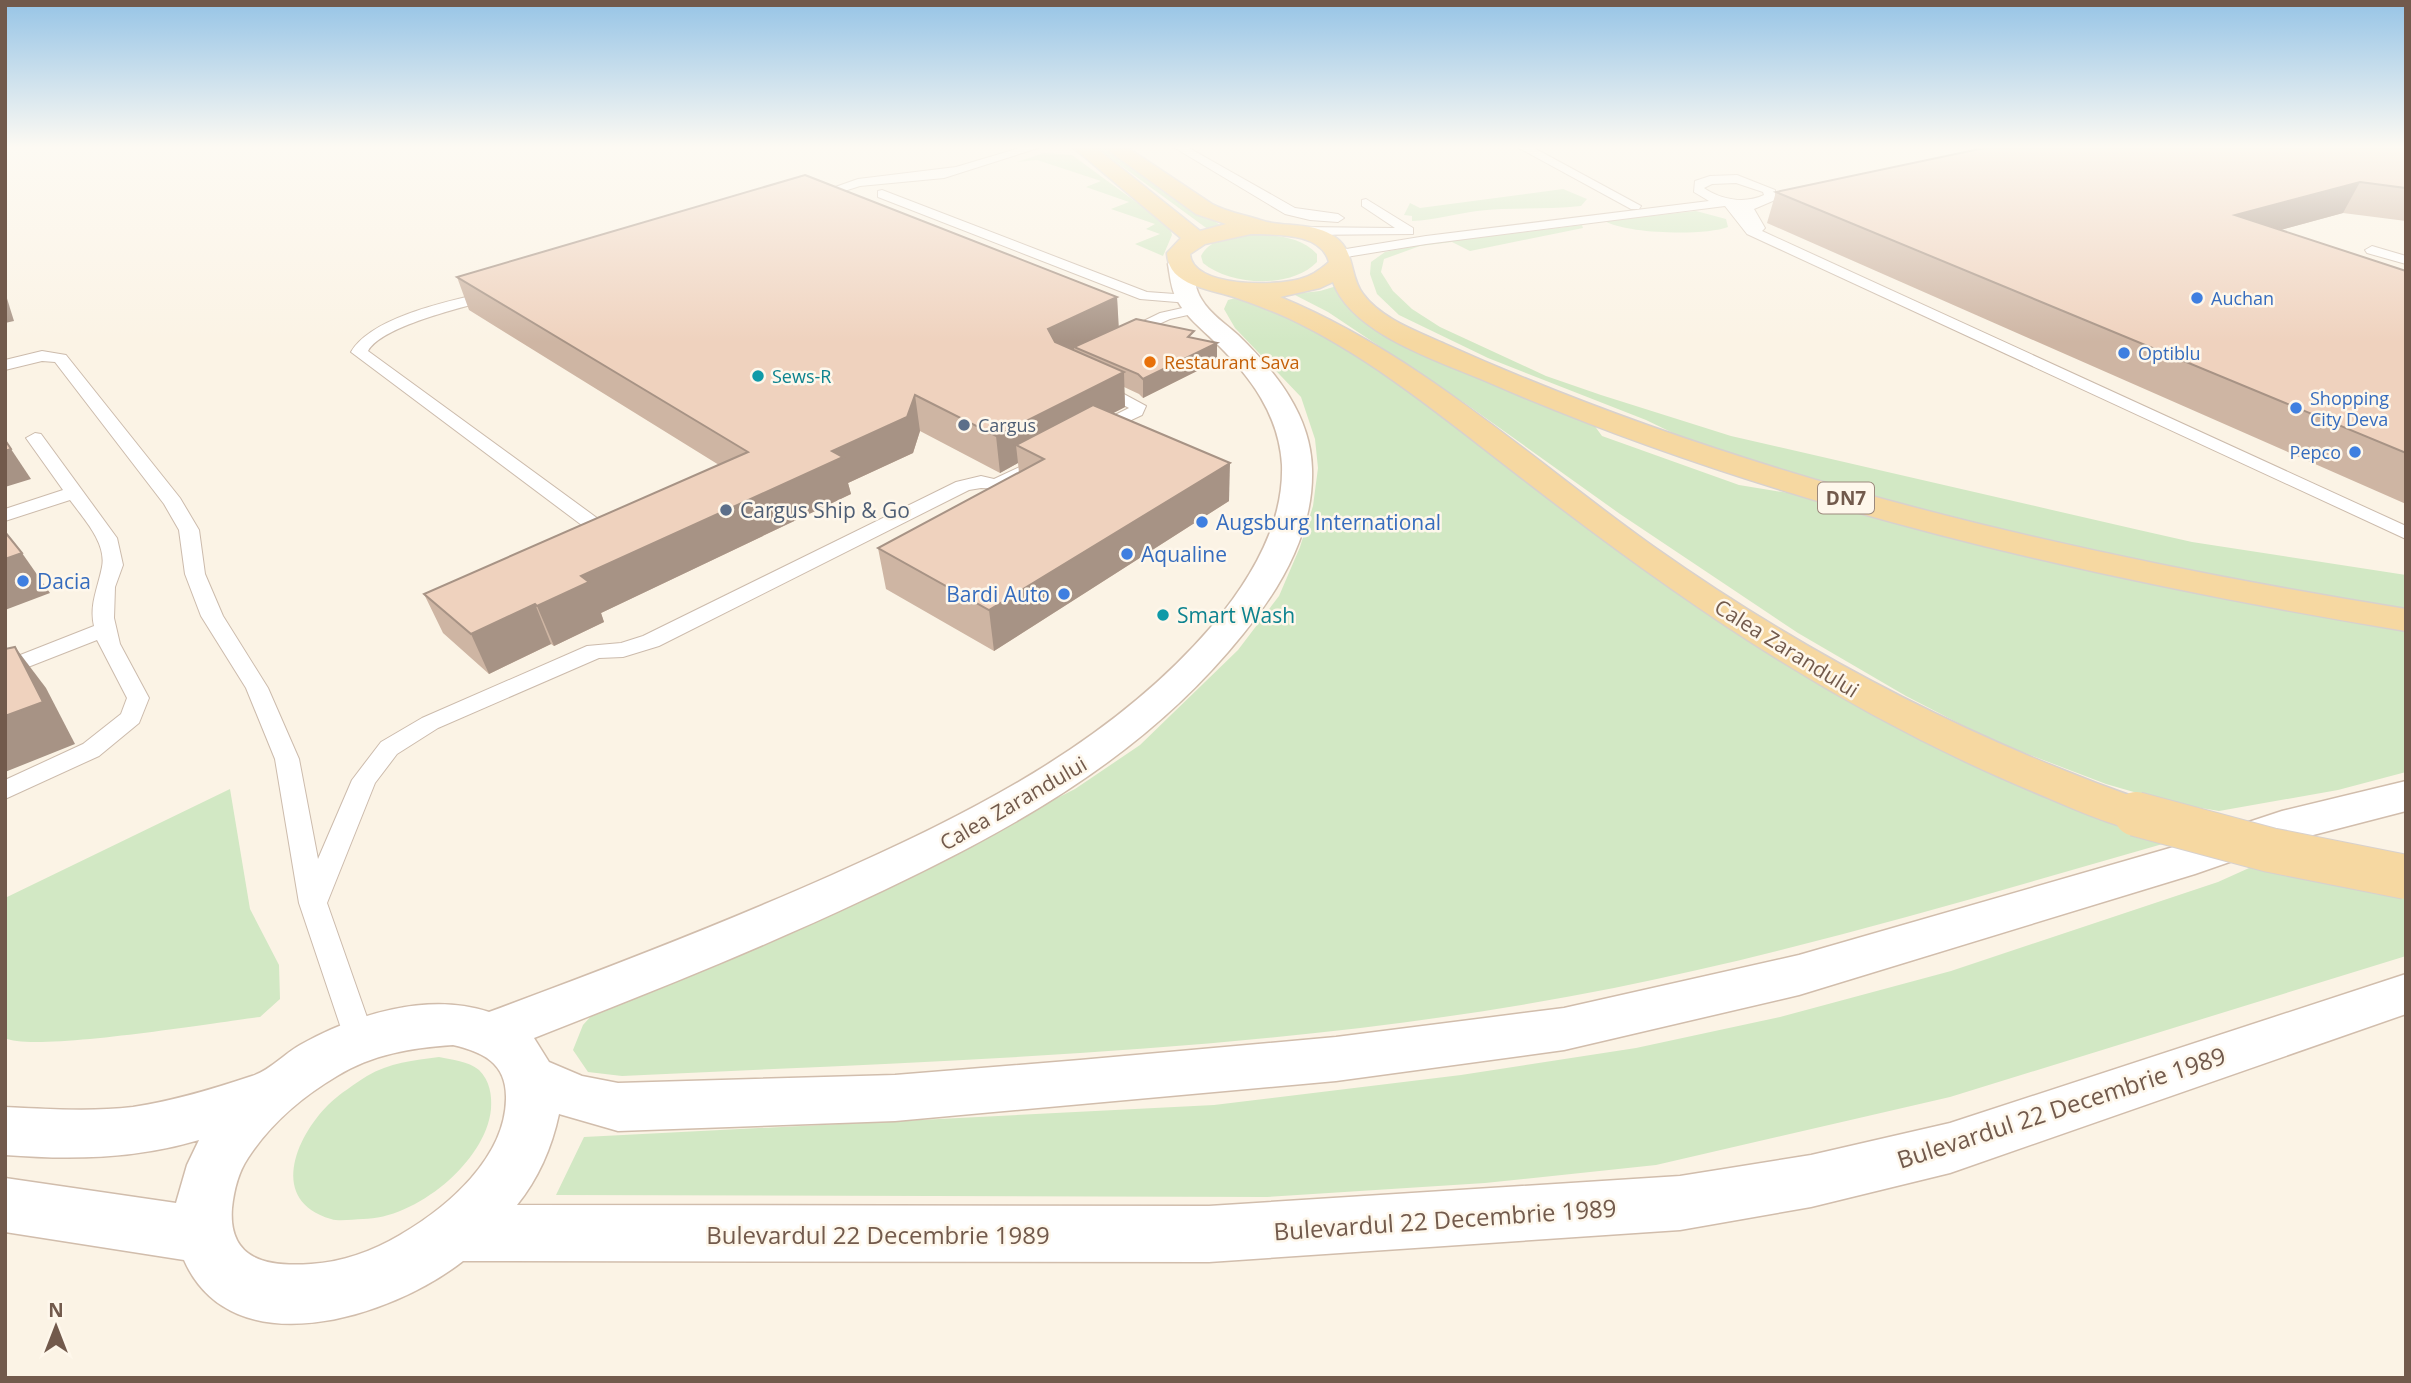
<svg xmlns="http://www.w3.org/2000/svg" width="2411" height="1383" viewBox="0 0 2411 1383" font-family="'Open Sans',sans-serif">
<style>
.green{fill:#d2e8c4}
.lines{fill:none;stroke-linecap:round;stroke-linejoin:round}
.lane-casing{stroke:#ccbbac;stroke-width:2}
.secondary-casing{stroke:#d1bdac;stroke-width:3}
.primary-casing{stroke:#d8d1cd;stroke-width:3}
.lane{fill:#fff;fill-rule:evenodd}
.secondary{fill:#fff;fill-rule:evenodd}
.primary{fill:#f6d8a1;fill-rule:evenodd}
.primary-bridge-casing{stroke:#d8d1cd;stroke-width:46;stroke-linecap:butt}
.primary-bridge{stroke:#f6d8a1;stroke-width:44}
.wall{fill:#ceb5a3}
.shaded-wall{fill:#a79385}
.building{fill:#efd2be;stroke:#a79385;stroke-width:2}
.shop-dot{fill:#3f7fe0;stroke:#fef7eb;stroke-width:2.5}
.food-dot{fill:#e8710a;stroke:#fef7eb;stroke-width:2.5}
.culture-dot{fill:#0f9aa8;stroke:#fef7eb;stroke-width:2.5}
.service-dot{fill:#5c6f8a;stroke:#fef7eb;stroke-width:2.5}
.labels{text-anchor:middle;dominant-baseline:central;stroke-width:5;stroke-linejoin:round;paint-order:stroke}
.far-shop-label{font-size:18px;fill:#366cbe;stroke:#fef7eb;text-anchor:start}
.far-food-label{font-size:18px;fill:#c56008;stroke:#fef7eb;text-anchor:start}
.far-culture-label{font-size:18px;fill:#0d838f;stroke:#fef7eb;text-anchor:start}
.far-service-label{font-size:18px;fill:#4e5e75;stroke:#fef7eb;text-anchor:start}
.shield{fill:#fef7eb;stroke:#9c897c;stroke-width:2}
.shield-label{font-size:19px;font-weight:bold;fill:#725a4c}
.service-label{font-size:21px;fill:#4e5e75;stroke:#fef7eb;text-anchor:start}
.shop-label{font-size:21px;fill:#366cbe;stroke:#fef7eb;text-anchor:start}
.culture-label{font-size:21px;fill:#0d838f;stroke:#fef7eb;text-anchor:start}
.street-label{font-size:21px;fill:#725a4c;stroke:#fef7eb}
.near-street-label{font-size:24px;fill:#725a4c;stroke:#fef7eb}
</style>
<rect width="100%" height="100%" fill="#fbf3e5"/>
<g class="green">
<path d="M1097 148H1108L1223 227 1209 230Z"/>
<path d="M1044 153 1072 155 1170 227 1172 235 1163 256 1135 244 1160 234 1146 229 1155 224 1111 209 1129 202 1086 187 1101 181 1037 160 1017 162Z"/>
<path d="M1563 189 1587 199 1581 206C1546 210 1512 207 1477 211 1455 214 1434 220 1412 221V216L1404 215 1410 203 1420 208Z"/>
<path d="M1696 211 1726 219 1728 227C1705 236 1626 234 1605 221Z"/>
<path d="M1582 225 1583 228 1470 251 1452 242 1420 246 1384 259 1381 272 1393 291 1412 309 1440 327 1546 376 1601 395 1731 436 2139 530 2192 542 2406 575V619L2189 579 1731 461 1646 420 1488 358 1399 315 1377 294 1370 274 1371 262 1385 252 1419 245Z"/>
<path d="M1243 235C1269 235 1299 234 1317 254V262C1291 289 1231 286 1203 263L1201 256C1209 240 1227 238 1243 235Z"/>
<path d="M1340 285 1339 294 1348 302 1594 425 1602 436 1739 485 1807 496 2406 627V772L2338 790 2219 811 2172 803 2106 784 1991 740 1906 696 1798 633 1620 514 1466 404 1328 312 1293 294 1320 291Z"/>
<path d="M1239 297 1313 321 1679 585 2173 841C1988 894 1803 950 1614 988 1289 1053 953 1060 622 1076L588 1072 573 1050 583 1025 602 1004 980 837 1075 789 1140 745 1238 650 1279 596 1300 547 1313 506 1318 468 1315 439 1301 397 1235 328 1224 309 1228 300Z"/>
<path d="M230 789 250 909 279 965 280 999 260 1017C218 1022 32 1053 5 1038V898Z"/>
<path d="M2269 859 2406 889V956L1950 1097 1656 1165 1485 1183 1267 1197 556 1195 584 1137 1214 1105 1461 1075 1636 1048 1780 1017 1951 971 2218 882Z"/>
<path d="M439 1057C452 1060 468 1061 479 1070 490 1081 492 1095 491 1109 486 1162 415 1219 363 1219 353 1219 340 1222 331 1219 269 1201 295 1138 328 1105 339 1094 355 1084 367 1076 389 1063 414 1060 439 1057Z"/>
</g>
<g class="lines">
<g class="lane-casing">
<g id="lane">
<path d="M1020 148H1038L944 178 860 186 810 202 804 198 858 179 956 167Z"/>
<path d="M1175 148H1189L1295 208 1338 214 1344 218 1338 222 1310 220 1285 214Z"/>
<path d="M1519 148H1534L1641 206 1639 209H1631Z"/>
<path d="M1737 175 1775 190V200L1754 209 1765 228 1762 231 2406 526V539L1747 234 1725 206 1426 244 1340 258 1333 254 1340 250 1426 236 1709 201 1694 192 1695 181 1710 176ZM1736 183 1763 192 1764 195C1745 204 1721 200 1704 188L1712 184Z"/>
<path d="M882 190 1147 292 1189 295 1196 299 1189 303 1140 299 878 197V191Z"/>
<path d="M1366 199 1413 228V234L1299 235 1292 231 1299 227 1395 228 1362 206V200Z"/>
<path d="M2372 246 2406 256V264L2367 253 2365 250Z"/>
<path d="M496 290 501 291 503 294 501 297C472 305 382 325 368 351L597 518 600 522 597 526H583L351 352C373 315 455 300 496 290Z"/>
<path d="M1196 305 1201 306 1203 309 1201 312 1170 319 1128 338H1118L1115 335 1160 313Z"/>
<path d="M42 351 66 355 180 498 199 530 205 574 223 616 268 688 299 759 318 859 352 780 381 742 422 718 587 646 621 643 643 636 956 482 981 476 994 479 1022 466 1031 471 1004 489 981 488 969 490 659 646 623 657 599 658 438 728 397 754 375 783 327 903 375 1040 371 1049 360 1053 349 1049 345 1040 299 903 275 759 246 688 201 616 185 574 179 530 164 504 55 362 42 361 5 370V360Z"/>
<path d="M1096 379 1146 406 1142 415 1095 437 1086 432 1089 428 1129 408 1090 387 1088 384 1090 381Z"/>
<path d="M35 433 41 434 117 538 123 565 115 587 114 618 120 644 149 698 139 723 99 756 5 799V780L83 744 121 714 127 698 97 640 5 676V661L94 626C89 605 98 588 102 567 107 543 83 518 70 500L5 521V509L63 490 26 438Z"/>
</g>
</g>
<g class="secondary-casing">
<path id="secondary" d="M1180 257 1188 259 1192 264C1194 276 1195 290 1202 300 1210 314 1226 324 1238 335 1275 371 1311 415 1312 469 1314 531 1281 588 1243 634 1142 760 1009 831 865 899 757 950 646 994 534 1038L549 1062 582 1076 618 1083 895 1075 1080 1060 1336 1037 1564 1008 1799 955 2170 848 2282 811 2406 781V811L2290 841 2195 874 1799 995 1564 1050 1336 1081 895 1121 618 1131 559 1114C552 1147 538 1179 517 1205L1209 1206 1680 1176 1811 1155 1950 1123 2406 974V1014L1950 1173 1811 1207 1680 1230 1209 1262 463 1261C392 1317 232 1369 184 1260L5 1232V1178L176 1203 187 1165 199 1140C135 1159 72 1160 5 1155V1107C48 1109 91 1112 133 1107 173 1101 213 1089 252 1076 269 1071 284 1054 300 1045 355 1014 428 992 489 1012 605 969 720 925 832 875 971 813 1110 744 1211 627 1249 582 1284 526 1282 465 1279 414 1250 376 1215 342 1201 328 1186 317 1177 300 1171 289 1170 276 1168 264L1172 259ZM453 1045C483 1052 507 1063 506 1099 505 1158 448 1207 400 1235 373 1251 342 1262 311 1264 267 1267 228 1260 232 1208 234 1190 238 1173 248 1158 270 1124 303 1096 337 1076 373 1054 411 1048 453 1045Z"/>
</g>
<g class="primary-casing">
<path id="primary" d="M1074 148H1096L1200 231 1226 224 1196 214 1105 148H1128L1212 204C1227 212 1245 215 1260 220 1284 228 1312 221 1335 237 1356 252 1349 276 1363 294 1381 319 1419 332 1445 344 1749 481 2078 556 2406 609V631C2092 579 1776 508 1483 380 1436 360 1351 333 1333 282L1320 288 1280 297C1419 354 1533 461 1654 547 1808 656 1973 741 2151 803L2157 814 2151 825C2146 826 2140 829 2134 829 2114 827 2062 804 2041 795 1849 716 1691 609 1527 482 1451 424 1375 359 1288 318 1270 310 1252 303 1234 297 1210 289 1168 286 1167 253L1181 238ZM1251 234C1276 235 1321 232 1329 262 1320 270 1311 276 1300 279 1276 286 1192 288 1190 254L1205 244Z"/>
</g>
<use href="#lane" class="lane"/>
<use href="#secondary" class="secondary"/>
<use href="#primary" class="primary"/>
<g class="primary-bridge-casing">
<path id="primary-bridge" d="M2136 814 2270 850 2406 877"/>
</g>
<use href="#primary-bridge" class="primary-bridge"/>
</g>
<g class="wall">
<path d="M2406 148V221L2343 213 2280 230 2406 271V504L1767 223 1776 192Z"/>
<path d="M457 277 1117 297 1118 327 1217 343V361L1143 398 1139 394 1124 387 1125 407 1113 413 1229 501 994 651 886 589 878 548 1019 473 1018 463 1000 473 920 431 913 453 848 483 851 494 601 613 604 622 554 646 551 644 489 674 443 633 424 594 719 465 469 310Z"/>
</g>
<g class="shaded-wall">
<path d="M2360 182 2343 213 2218 247 2235 215Z"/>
<path d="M5 292 14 321 5 323Z"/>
<path d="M1117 297 1119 330 1074 347V352L1050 363 1048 329Z"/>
<path d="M1217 343V361L1143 398V379Z"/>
<path d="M1124 372 1125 407 1035 454 1016 445 1018 463 1000 473 996 436Z"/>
<path d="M915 395 920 431 913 453 848 483 851 494 601 613 604 622 554 646 537 606 581 576 832 451Z"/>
<path d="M11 449 31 479 5 487V451Z"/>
<path d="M1230 463 1229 501 994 651 989 610Z"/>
<path d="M22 553 50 593 5 610V559Z"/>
<path d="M535 604 551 644 489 674 471 634Z"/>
<path d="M15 647 46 688 75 744 5 772V716Z"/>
</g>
<g class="building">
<path d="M1984 148H2406V188L2360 182 2235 215 2406 271V453L1776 192Z"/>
<path d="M805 175 1117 297 1048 329 1055 342 1124 372 996 436 915 395 907 417 832 451 843 457 581 576 589 582 537 606 535 604 471 634 424 594 748 452 457 277Z"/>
<path d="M1136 319 1194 331 1188 337 1217 343 1143 379 1138 374 1074 347Z"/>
<path d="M1093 405 1230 463 989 610 878 548 1044 459 1016 445Z"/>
<path d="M5 440 11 449 5 451Z"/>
<path d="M5 532 22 553 5 559Z"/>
<path d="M15 647 43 702 5 716V649Z"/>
</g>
<linearGradient id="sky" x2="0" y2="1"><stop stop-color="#96c4e6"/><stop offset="0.43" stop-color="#fdfaf3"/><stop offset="1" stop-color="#fdfaf3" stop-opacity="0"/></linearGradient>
<rect width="2411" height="342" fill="url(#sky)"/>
<g class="shop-dot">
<circle cx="2197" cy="298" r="7"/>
<circle cx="2124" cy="353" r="7"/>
<circle cx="2296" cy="408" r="7"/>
<circle cx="2355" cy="452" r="7"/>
<circle cx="1202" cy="522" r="7"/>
<circle cx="1127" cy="554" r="7"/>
<circle cx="23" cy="581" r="7"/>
<circle cx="1064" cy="594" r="7"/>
</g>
<circle class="food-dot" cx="1150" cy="362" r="7"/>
<g class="culture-dot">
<circle cx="758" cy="376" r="7"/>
<circle cx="1163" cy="615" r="7"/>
</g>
<g class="service-dot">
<circle cx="964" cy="425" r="7"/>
<circle cx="726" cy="510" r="7"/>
</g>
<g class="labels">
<g class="far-shop-label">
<text x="2211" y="298">Auchan</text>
<text x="2138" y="353">Optiblu</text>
<text x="2310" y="398">Shopping<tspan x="2310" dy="21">City Deva</tspan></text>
<text x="2341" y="452" text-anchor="end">Pepco</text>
</g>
<g class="far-food-label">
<text x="1164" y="362">Restaurant Sava</text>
</g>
<g class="far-culture-label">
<text x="772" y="376">Sews-R</text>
</g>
<g class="far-service-label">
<text x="978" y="425">Cargus</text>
</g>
<rect class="shield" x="1818" y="482.5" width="56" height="31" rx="5"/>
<g class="shield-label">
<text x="1846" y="498">DN7</text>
</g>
<g class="service-label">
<text x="740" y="510">Cargus Ship &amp; Go</text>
</g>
<g class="shop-label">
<text x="1216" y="522">Augsburg International</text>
<text x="1141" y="554">Aqualine</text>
<text x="37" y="581">Dacia</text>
<text x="1050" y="594" text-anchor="end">Bardi Auto</text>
</g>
<g class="culture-label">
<text x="1177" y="615">Smart Wash</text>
</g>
<g class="street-label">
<text transform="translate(1787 648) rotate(32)">Calea Zarandului</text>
<text transform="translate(1013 803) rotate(-30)">Calea Zarandului</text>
</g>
<g class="near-street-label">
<text transform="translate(2061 1107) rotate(-18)">Bulevardul 22 Decembrie 1989</text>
<text transform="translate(1445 1219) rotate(-4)">Bulevardul 22 Decembrie 1989</text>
<text x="878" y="1234">Bulevardul 22 Decembrie 1989</text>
</g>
</g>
<rect width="2411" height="1383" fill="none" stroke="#725a4c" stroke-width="14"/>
<g transform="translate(56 1327)" stroke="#fef7eb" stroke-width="5" paint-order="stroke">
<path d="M0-5L12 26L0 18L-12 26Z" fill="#725a4c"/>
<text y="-10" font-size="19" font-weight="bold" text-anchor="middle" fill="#725a4c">N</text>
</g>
</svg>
